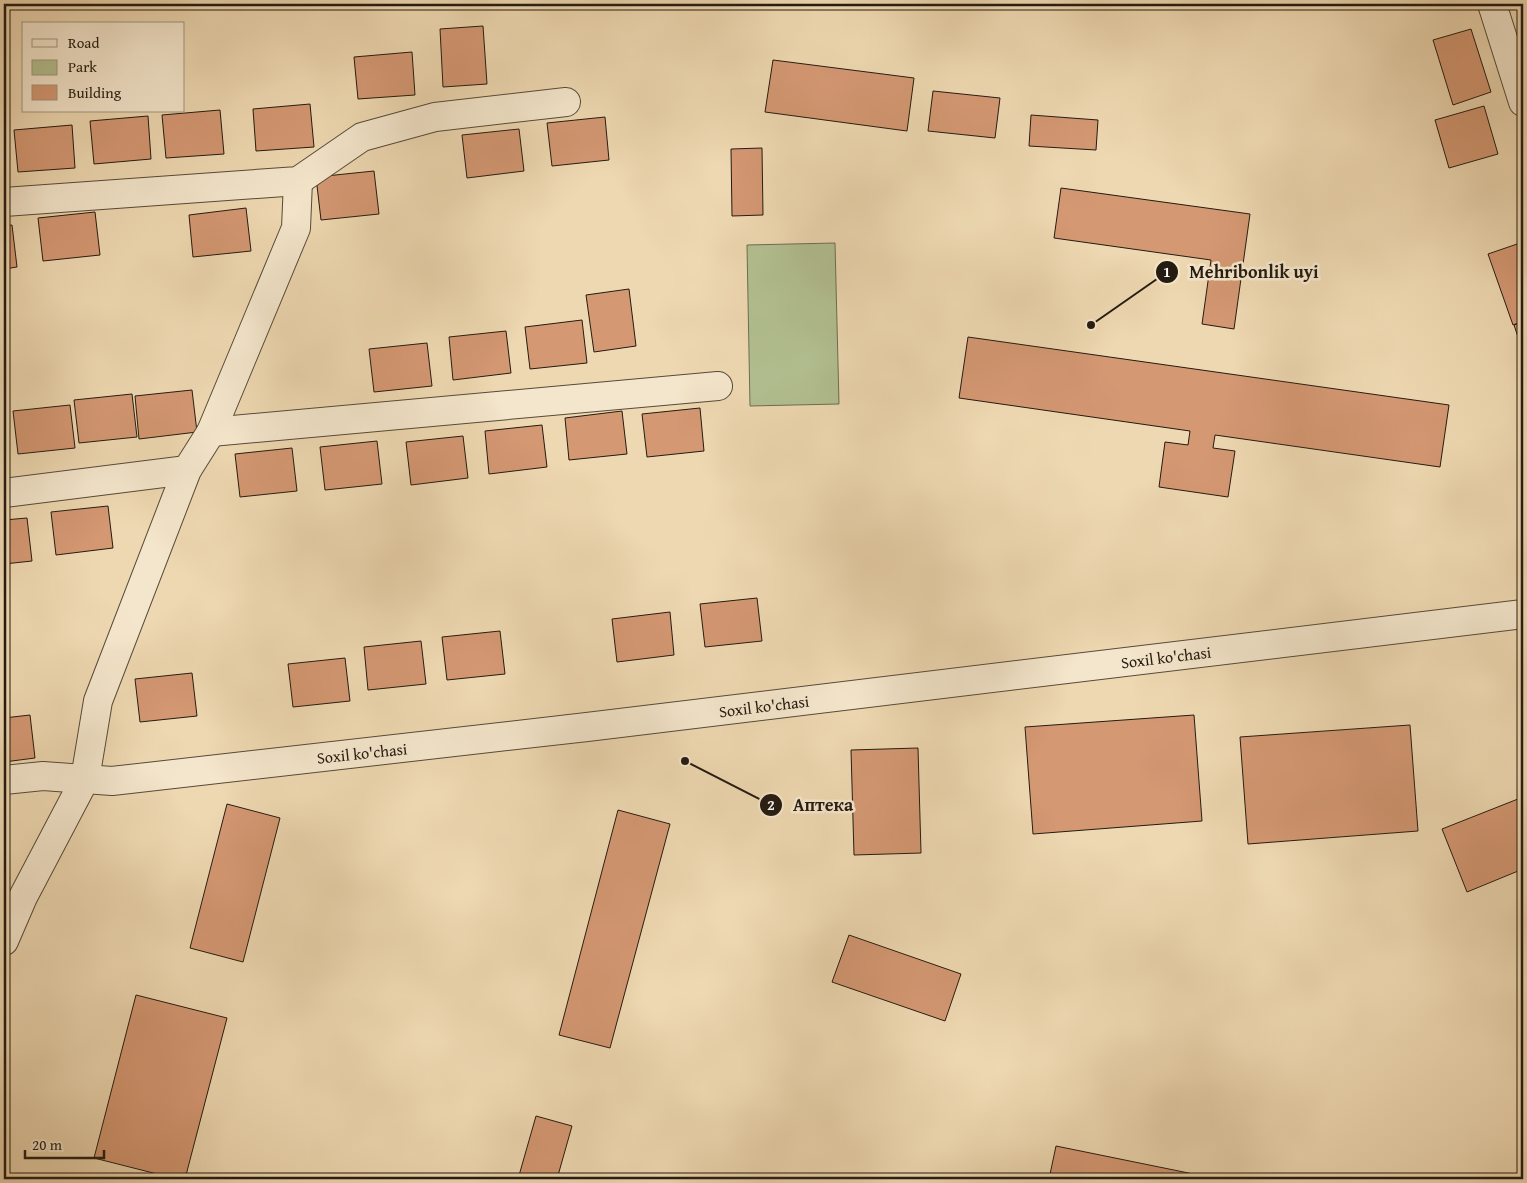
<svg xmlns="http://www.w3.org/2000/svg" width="1527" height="1183" viewBox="0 0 1527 1183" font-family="'Gentium Book Plus',serif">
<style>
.green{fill:#b2c091;stroke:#6b6e51}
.building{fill:#d49873;stroke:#241b11}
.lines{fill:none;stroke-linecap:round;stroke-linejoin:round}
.minor-casing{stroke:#564a39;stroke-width:30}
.minor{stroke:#f4e6cc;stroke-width:28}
.labels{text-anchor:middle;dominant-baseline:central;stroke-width:5;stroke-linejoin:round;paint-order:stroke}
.street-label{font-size:16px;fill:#241b11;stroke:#f4e6cc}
.leader{fill:none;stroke:#241b11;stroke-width:2}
.callout-dot{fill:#241b11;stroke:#f4e6cc;stroke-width:2}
.mark-label{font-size:15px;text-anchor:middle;font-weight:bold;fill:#fff}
.callout-label{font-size:18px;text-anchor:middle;font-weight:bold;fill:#241b11;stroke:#f4e6cc;stroke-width:5;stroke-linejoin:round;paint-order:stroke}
</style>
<rect width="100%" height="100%" fill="#eed8b1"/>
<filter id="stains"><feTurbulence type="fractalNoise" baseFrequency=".004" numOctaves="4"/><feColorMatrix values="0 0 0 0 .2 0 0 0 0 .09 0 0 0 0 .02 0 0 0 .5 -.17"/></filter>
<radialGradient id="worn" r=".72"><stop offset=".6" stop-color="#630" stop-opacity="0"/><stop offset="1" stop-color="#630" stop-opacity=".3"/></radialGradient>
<path class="green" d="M835 243 839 404 750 406 747 245Z"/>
<g class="building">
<path d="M483 26 487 84 443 87 440 29Z"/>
<path d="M1471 29 1491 92 1453 105 1433 40Z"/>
<path d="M412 52 415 95 358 99 354 57Z"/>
<path d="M773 60 914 78 907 131 765 112Z"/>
<path d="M933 91 1000 98 995 138 928 131Z"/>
<path d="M310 104 314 147 256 151 253 109Z"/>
<path d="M1484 106 1498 154 1449 168 1435 120Z"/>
<path d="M220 110 224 154 166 158 162 115Z"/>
<path d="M1031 115 1098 120 1096 150 1029 146Z"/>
<path d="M148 116 151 159 94 164 90 121Z"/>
<path d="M605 117 609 160 552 166 547 123Z"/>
<path d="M72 125 75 168 18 172 14 130Z"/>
<path d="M519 129 524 171 467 178 462 135Z"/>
<path d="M4 133 7 175H4Z"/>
<path d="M762 148 763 215 732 216 731 149Z"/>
<path d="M374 171 379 214 321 220 316 177Z"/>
<path d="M1061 188 1250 214 1234 329 1202 324 1211 260 1054 238Z"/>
<path d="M246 208 251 251 193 257 189 215Z"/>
<path d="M95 212 100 255 43 261 38 218Z"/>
<path d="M12 225 17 267 4 269V226Z"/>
<path d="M1523 242V321L1513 325 1488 254Z"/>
<path d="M629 289 636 346 594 352 586 295Z"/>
<path d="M582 320 587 363 530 369 525 327Z"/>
<path d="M1523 322V352L1514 325Z"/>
<path d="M506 331 511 373 453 380 449 337Z"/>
<path d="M968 337 1449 405 1440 467 1215 435 1213 448 1235 451 1228 497 1159 487 1165 442 1188 445 1190 431 959 398Z"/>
<path d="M427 343 432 386 374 392 369 349Z"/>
<path d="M192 390 197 432 139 439 135 396Z"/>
<path d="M132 394 137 437 79 443 74 400Z"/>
<path d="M70 405 75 448 18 454 13 411Z"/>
<path d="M700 408 704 451 647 457 642 414Z"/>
<path d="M622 411 627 454 569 460 565 418Z"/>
<path d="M542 425 547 467 489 474 485 431Z"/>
<path d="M463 436 468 478 411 485 406 442Z"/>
<path d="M377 441 382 484 325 490 320 447Z"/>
<path d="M292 448 297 491 240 497 235 454Z"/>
<path d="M108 506 113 548 56 555 51 512Z"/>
<path d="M27 518 32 561 4 564V520Z"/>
<path d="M757 598 762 641 705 647 700 604Z"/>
<path d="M670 612 674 655 617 662 612 619Z"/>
<path d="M500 631 505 674 447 680 442 637Z"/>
<path d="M421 641 426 684 368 690 364 647Z"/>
<path d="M345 658 350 701 293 707 288 664Z"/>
<path d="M192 673 197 716 140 722 135 679Z"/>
<path d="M30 715 35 758 4 762V718Z"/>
<path d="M1194 715 1202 821 1033 834 1025 727Z"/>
<path d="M1410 725 1418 831 1248 844 1240 737Z"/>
<path d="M918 748 921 853 854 855 851 750Z"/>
<path d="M1523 797V869L1467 892 1442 829Z"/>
<path d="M227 804 280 818 243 962 190 948Z"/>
<path d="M618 810 670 824 610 1048 559 1035Z"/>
<path d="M849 935 961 974 945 1021 832 982Z"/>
<path d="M136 995 227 1018 185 1179H177L94 1158Z"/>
<path d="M536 1116 572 1126 557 1179H518Z"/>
<path d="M1056 1146 1218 1179H1049Z"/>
</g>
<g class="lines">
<g class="minor-casing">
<g id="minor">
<path d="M1492 4 1523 102"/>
<path d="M4 202 298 181 362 137 435 117 566 102"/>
<path d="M211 432 718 386"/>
<path d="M4 493 187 470"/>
<path d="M4 780 43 776 112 781 587 727 1523 614"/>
<path d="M4 941 23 897 85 779 98 701 187 470 211 432 296 228 298 181"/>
</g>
</g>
<use href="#minor" class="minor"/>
</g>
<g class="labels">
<g class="street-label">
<text transform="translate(1166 657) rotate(-7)">Soxil ko'chasi</text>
<text transform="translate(764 706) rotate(-7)">Soxil ko'chasi</text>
<text transform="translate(362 753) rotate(-6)">Soxil ko'chasi</text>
</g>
</g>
<path class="leader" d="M1091 325L1167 272M685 761L771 805"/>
<g class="callout-dot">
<circle cx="1091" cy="325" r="5"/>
<circle cx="685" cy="761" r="5"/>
<circle cx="1167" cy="272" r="12"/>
<circle cx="771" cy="805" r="12"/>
</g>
<g class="mark-label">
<text x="1167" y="277">1</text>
<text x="771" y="810">2</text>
</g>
<g class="callout-label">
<text x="1254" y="278">Mehribonlik uyi</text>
<text x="823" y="811">Аптека</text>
</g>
<rect width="1527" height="1183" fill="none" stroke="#eed8b1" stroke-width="20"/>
<rect x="5" y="5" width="1517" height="1173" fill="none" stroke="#241b11" stroke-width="2.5"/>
<rect x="10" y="10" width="1507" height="1163" fill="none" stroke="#241b11"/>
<rect x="22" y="22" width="162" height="90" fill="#f4e6cc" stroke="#a19581"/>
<rect x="32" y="39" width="25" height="8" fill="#f4e6cc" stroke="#a19581"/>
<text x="68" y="48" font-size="15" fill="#241b11">Road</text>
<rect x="32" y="60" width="25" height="15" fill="#b2c091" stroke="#a19581"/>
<text x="68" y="72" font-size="15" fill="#241b11">Park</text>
<rect x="32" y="85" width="25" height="15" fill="#d49873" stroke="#a19581"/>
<text x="68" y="98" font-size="15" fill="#241b11">Building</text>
<path d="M25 1150v8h79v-8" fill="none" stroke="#241b11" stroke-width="2.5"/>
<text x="32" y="1150" font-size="15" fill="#241b11" stroke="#f4e6cc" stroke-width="4" paint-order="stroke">20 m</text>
<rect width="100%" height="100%" filter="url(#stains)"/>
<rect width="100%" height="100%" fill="url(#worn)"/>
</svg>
